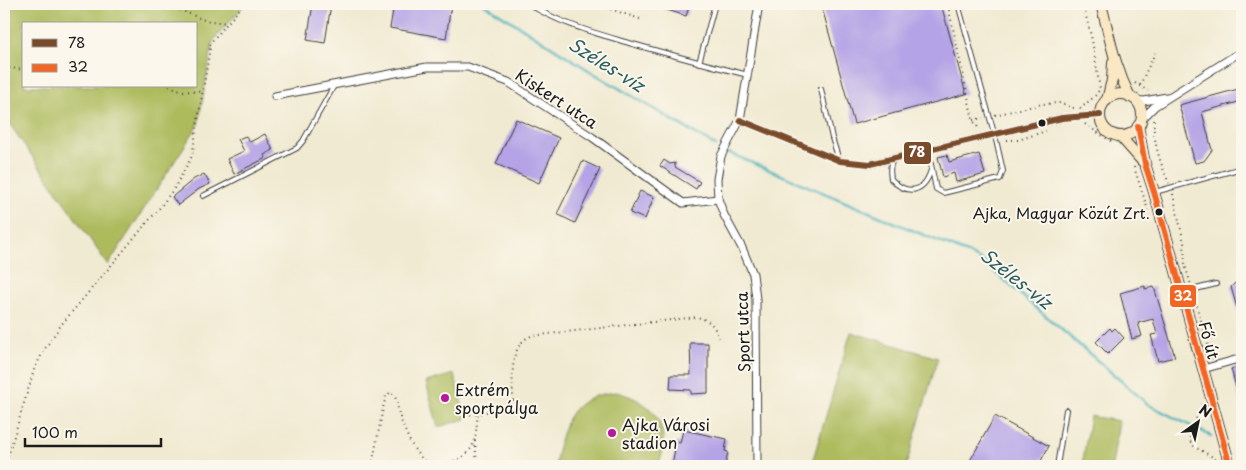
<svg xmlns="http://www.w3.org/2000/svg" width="1246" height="470" viewBox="0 0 1246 470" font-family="'Playpen Sans',sans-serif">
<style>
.green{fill:#adbb5d;stroke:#646c3c;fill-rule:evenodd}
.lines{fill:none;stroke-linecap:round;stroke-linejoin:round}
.stream{stroke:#40b0ba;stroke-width:2.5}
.building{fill:#b4a3e6}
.service-casing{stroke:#3c3b37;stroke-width:6}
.minor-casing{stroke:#3c3b37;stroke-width:9}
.secondary-casing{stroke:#3c3b37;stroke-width:12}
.path{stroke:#3c3b37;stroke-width:2;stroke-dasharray:1 4;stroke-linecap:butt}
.service{stroke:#fff;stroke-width:4}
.minor{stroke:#fff;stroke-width:7}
.secondary{stroke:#fae7c3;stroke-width:10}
.bus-1-casing{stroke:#fbf7ec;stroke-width:10}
.bus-2-casing{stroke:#fbf7ec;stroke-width:10}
.bus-1{stroke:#7a4b2a;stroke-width:6}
.bus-2{stroke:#f26522;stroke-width:6}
.bus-dot{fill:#1c1c1c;stroke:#fbf7ec;stroke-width:2}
.poi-dot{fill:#b5179e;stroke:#fbf7ec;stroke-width:2}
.labels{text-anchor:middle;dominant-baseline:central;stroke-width:4;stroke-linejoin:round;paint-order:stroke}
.bus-label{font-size:15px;fill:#1c1c1c;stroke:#fbf7ec;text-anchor:end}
.street-label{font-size:16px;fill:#1c1c1c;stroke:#fbf7ec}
.poi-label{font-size:16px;fill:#1c1c1c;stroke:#fbf7ec;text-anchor:start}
.water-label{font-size:18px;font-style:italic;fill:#2c5f63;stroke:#fbf7ec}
.line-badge{stroke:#fbf7ec;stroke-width:2}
.badge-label{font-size:14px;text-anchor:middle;font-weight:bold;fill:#fff}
</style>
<rect width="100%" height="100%" fill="#fbf7ec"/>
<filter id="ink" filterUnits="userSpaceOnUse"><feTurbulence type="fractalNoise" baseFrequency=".02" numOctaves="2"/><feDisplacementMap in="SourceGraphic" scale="10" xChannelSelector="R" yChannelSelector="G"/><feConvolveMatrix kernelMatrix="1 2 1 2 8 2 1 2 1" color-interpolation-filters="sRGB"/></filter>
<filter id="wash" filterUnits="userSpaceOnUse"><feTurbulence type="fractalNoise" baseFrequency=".0096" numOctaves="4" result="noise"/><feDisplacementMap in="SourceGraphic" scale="20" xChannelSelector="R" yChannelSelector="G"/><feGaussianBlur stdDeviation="1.12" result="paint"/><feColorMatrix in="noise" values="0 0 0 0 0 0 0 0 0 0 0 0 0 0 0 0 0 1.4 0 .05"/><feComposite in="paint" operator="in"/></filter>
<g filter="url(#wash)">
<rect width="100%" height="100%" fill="#f1ead2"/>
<g class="green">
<path d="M4 4H245L213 41 198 125 108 265 4 116ZM24 24H196V86H24Z"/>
<path d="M851 332 938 358 906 466H811Z"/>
<path d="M454 374 466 419 438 427 426 382Z"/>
<path d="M616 392C640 398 662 411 663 439 664 448 661 457 659 466H555C563 424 567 397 616 392Z"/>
<path d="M1090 416 1119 421 1112 466H1082Z"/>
</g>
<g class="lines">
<g class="stream">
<path d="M484 4 595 74 716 146"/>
<path d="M729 153 969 254 982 261 1149 405 1211 436"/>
</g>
</g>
<g id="blocks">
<g class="building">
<path d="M313 4H331L325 43 307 40Z"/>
<path d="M394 4H442L451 5 446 38 390 28Z"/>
<path d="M653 4H690L686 16 652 5Z"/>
<path d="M821 4H941L966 94 854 124Z"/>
<path d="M1242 88V101L1202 112 1212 150 1204 161 1195 163 1179 105Z"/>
<path d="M516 119 559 138 539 183 496 164Z"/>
<path d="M265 134 273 150 264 155 266 158 234 174 227 159 244 151 238 139 246 136 250 142Z"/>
<path d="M979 154 985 174 956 182 954 173 943 177 938 157 947 155 949 162Z"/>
<path d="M664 160 670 164 675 163V167L700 182 696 189 660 166Z"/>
<path d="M583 161 600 169 575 223 557 214Z"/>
<path d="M204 174 210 184 199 189 178 205 172 197 194 179Z"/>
<path d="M640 191 654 197 645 219 630 213Z"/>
<path d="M1242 281V317L1240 318 1231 287 1235 283Z"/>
<path d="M1145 286V289L1154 287 1175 357 1158 361 1151 335 1157 334 1153 319 1138 323 1142 336 1132 339 1120 293Z"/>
<path d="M1110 328 1112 331 1115 328 1124 338 1108 354 1096 342Z"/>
<path d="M690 343H708V393L691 394V390L670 389 671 375H691Z"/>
<path d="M1240 366 1242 373V401H1240L1231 369Z"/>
<path d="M995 416 1049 446 1038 466H967Z"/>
<path d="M683 430 727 439 725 451 728 452 725 466H672L676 442 680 443Z"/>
</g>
</g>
</g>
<g filter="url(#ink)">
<use href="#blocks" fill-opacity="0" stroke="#3c3b37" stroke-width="1"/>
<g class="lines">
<g class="service-casing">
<g id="service">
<path d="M529 4C560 24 595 33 629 43 668 54 708 65 748 75"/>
<path d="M699 63 715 4"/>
<path d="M821 89 832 138 839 160"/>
<path d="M928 150 936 189 943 193 1000 179 1003 171 996 140 958 4"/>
<path d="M894 159C889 165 890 172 891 179 907 196 924 193 931 170"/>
<path d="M1155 192 1242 168"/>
<path d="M203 196 297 148 303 141 335 84"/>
<path d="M1184 292 1216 284"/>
<path d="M1057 466 1066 410"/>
</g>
</g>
<g class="minor-casing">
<g id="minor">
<path d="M275 96 427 67H468L508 82 592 137 683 203 718 199"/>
<path d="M1134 100 1144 101 1167 97"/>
<path d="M740 120 840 161 870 164 1062 118 1100 115"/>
<path d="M1141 120 1155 106 1242 51"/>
<path d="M1203 369 1242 358"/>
<path d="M757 466 756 299 753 274 742 248 724 215 718 199 717 179 721 156 740 120 759 4"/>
</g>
</g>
<g class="secondary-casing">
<g id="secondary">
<path d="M1101 4C1110 38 1114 65 1130 97"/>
<circle cx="1121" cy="115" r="21"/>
<path d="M1107 100 1112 80 1113 62"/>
<path d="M1138 126 1145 164 1154 192 1230 466"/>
<path d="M1120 136 1142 161"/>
</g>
</g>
<g class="path">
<path d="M166 4 204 20 227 23"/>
<path d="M601 6 640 19"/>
<path d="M949 10 973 120 979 129"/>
<path d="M4 67 24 70"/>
<path d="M1135 83 1148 91"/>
<path d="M1140 85 1155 53"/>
<path d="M169 86 183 91 203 92"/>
<path d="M1080 109 1095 96 1100 89 1092 40 1083 4"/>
<path d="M995 115 1042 104 1060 103 1076 109"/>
<path d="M973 120 983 118"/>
<path d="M1154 120C1152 138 1161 166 1169 183"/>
<path d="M1085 124 1112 142"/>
<path d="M1007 140H1018L1046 131"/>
<path d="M1134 167 1148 210"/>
<path d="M1173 194 1184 243 1185 265 1191 285"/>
<path d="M1194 296 1212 359"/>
<path d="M1202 404C1200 415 1189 427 1190 439 1190 450 1213 452 1219 464"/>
<path d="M465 415 478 414"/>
<path d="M475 441 477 466"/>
<path d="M5 466 34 370 44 350 61 325 162 205 175 187 192 156 211 42 244 4"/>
<path d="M372 466 383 408 386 396 391 392C398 398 397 406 399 414 402 425 413 452 422 458 436 467 458 464 469 451 477 442 476 425 478 414L503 408 513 400C513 380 508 345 531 336L697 317C710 320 714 325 719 338"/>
</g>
<use href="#service" class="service"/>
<use href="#minor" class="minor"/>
<use href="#secondary" class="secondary"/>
<g class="bus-1-casing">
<path id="bus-1" d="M740 120 840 161 870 164 1062 118 1100 115"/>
</g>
<g class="bus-2-casing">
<path id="bus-2" d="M1138 126 1145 164 1154 192 1230 466"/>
</g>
<use href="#bus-1" class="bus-1"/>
<use href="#bus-2" class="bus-2"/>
</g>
</g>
<g class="bus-dot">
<circle cx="1042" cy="123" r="4.5"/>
<circle cx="1159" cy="212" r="4.5"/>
</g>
<g class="poi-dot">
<circle cx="445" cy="398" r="5"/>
<circle cx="612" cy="433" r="5"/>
</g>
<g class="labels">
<g class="bus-label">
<text x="1150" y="212">Ajka, Magyar Közút Zrt.</text>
</g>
<g class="street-label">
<text transform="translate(557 98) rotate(33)">Kiskert utca</text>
<text transform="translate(742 332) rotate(-92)">Sport utca</text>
<text transform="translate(1210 340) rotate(75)">Fő út</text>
</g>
<g class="poi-label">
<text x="455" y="389">Extrém<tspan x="455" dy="18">sportpálya</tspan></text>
<text x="622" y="424">Ajka Városi<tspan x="622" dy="18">stadion</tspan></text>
</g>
<g class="water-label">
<text transform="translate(607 64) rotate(32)">Széles-víz</text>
<text transform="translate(1017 278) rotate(38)">Széles-víz</text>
</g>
</g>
<g class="line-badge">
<rect x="903" y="141" width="29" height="24" rx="5" fill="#7a4b2a"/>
<rect x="1169" y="284" width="28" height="24" rx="5" fill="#f26522"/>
</g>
<g class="badge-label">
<text x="917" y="157">78</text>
<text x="1183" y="301">32</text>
</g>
<rect width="1246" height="470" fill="none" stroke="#fbf7ec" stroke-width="20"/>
<rect x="22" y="22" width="175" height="65" fill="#fbf7ec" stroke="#a29f99"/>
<rect x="32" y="39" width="25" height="8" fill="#7a4b2a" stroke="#a29f99"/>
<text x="68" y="48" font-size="15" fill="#1c1c1c">78</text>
<rect x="32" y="64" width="25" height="8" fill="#f26522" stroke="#a29f99"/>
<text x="68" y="72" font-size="15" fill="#1c1c1c">32</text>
<g transform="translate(1198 422) rotate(33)" stroke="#fbf7ec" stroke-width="4" paint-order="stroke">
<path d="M0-4L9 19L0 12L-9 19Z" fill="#1c1c1c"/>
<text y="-8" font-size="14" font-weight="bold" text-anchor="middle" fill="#1c1c1c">N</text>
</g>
<path d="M25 438v8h136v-8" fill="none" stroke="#1c1c1c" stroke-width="2.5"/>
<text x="32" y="438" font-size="15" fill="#1c1c1c" stroke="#fbf7ec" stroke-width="4" paint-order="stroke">100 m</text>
</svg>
